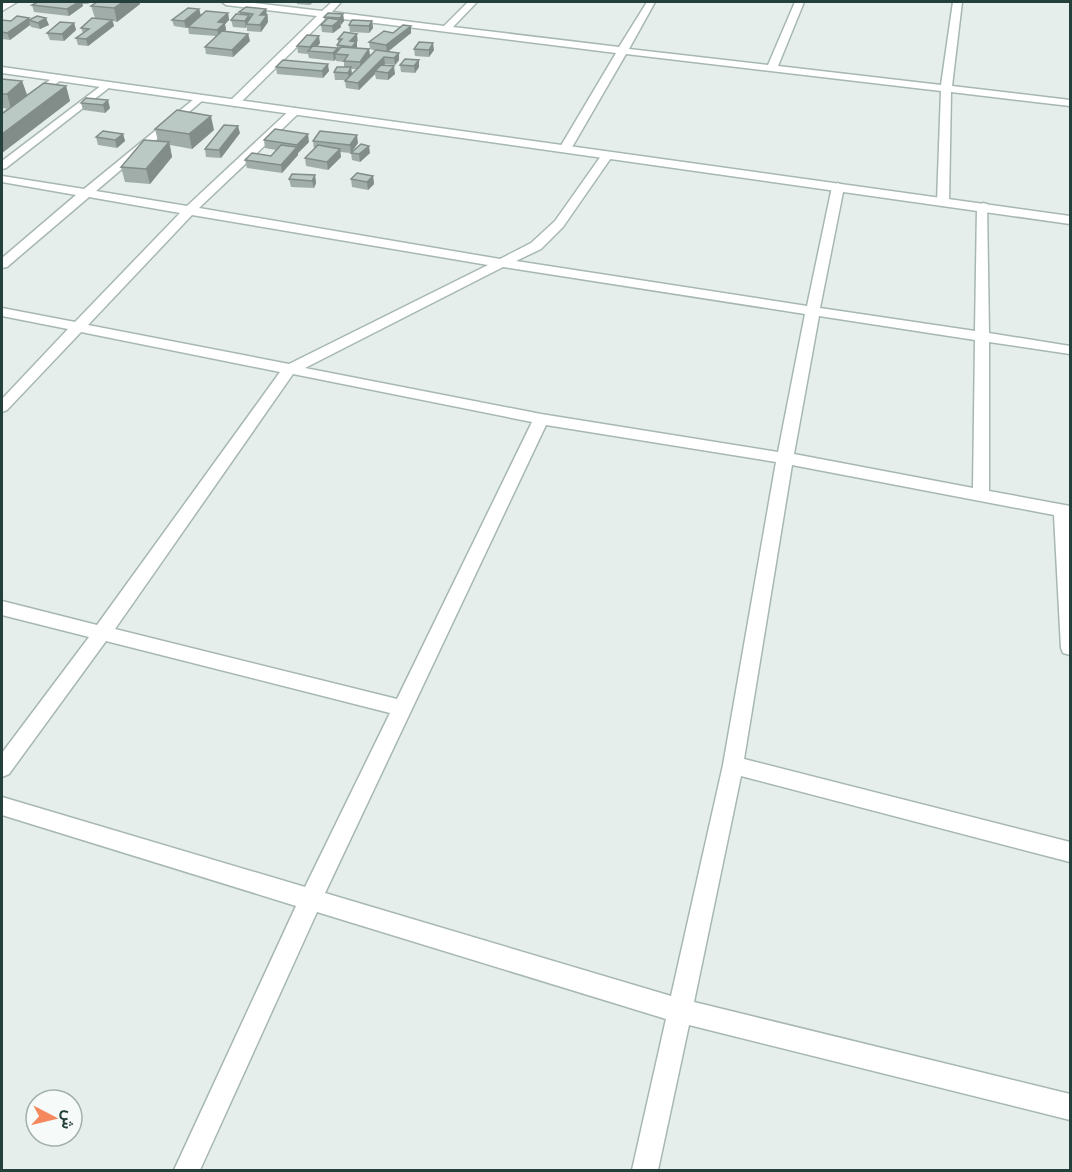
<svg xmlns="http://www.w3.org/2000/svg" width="1072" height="1172" viewBox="0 0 1072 1172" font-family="Ubuntu,Vazirmatn,sans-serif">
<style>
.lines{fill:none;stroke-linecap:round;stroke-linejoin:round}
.minor-casing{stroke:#a7b7b2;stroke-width:3}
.tertiary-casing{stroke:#a7b7b2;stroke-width:3}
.minor{fill:#fff;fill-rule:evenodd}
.tertiary{fill:#fff;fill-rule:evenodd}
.wall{fill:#a0ada9;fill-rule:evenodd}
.shaded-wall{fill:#828d89}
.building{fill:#bac9c4;stroke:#828d89;stroke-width:1.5}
</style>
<rect width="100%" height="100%" fill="#e5eeea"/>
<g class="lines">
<g class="minor-casing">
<g id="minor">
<path d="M6 2H17L2 11V4Z"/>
<path d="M222 2H245L322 11 332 2H341L332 12 444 26 468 2H477L453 27 619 47 647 2H655L629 49 768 65 795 2H804L778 66 941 85 953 2H962L952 86 1070 100V106L951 92 949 202 943 206 937 202 941 91 626 54 571 149 565 152 559 149 616 53 327 17 238 105 234 106 229 103 230 101 317 16 226 5Z"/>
<path d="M57 75 61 76V80L6 121 2 122V114Z"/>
<path d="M106 82 111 85 110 87 6 168 2 169V161Z"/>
<path d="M199 95 203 96V100L96 191 187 206 291 109 295 108 300 111 299 113 199 208 500 259 531 243 555 221 603 153 607 152 613 155 563 227 541 249 516 261 807 306 832 187 838 183 844 187 820 308 975 331 977 207 983 203 987 204 989 333 1070 346V354L989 342V491L1070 506V655L1063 653 1061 648 1054 515 792 465 744 759 1070 842V862L741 776 694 1002 1070 1094V1120L689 1025 658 1170H632L666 1019 317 912 200 1170H174L296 906 2 815V797L305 887 390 713 106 641 9 774 2 777V753L89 637 2 615V601L97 625 280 372 81 332 7 410 2 412V399L68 329 2 316V308L75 322 180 213 89 197 7 267 2 268V258L76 195 2 182V176L84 189ZM192 215 488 265 289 364 88 325ZM503 267 805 314 778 452 541 414 305 368ZM819 316 975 340 973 488 794 454ZM293 374 532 422 397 699 115 629ZM546 425 776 462 723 765 671 996 325 893Z"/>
</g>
</g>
<g class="tertiary-casing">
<path id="tertiary" d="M2 67 1070 216V224L2 73Z"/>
</g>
<use href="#minor" class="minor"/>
<use href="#tertiary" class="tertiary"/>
</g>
<g class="wall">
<path d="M51 2H91L88 4H82L83 6 69 16 34 12 32 5Z"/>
<path d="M97 2H140V4L117 22 113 21 114 26 88 46 78 45 76 38 83 33 81 28 95 18 91 6Z"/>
<path d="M297 2H314L310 5 297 4Z"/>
<path d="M199 9 201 16 228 13 229 20 225 24 226 30 224 31 248 34 250 41 233 57 206 54 205 47 216 36 189 34 188 27 193 22 186 28 174 26 172 20Z"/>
<path d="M239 12 268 16V22L261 32 247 31V27L246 28 233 27 231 20 240 14Z"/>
<path d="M343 14 344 21 340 25 341 27 333 33 322 32 321 25 325 21 324 17Z"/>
<path d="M29 18V20L49 25 40 29 31 27 30 25 10 40 2 39V20L11 21Z"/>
<path d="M372 21 373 28 369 33 350 32 349 25Z"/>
<path d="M74 23 76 30 64 41 50 40 47 33Z"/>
<path d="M411 26V33L388 52 399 53V60L395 65 385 64 384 65 395 74 388 80 376 79 375 74 359 90 346 88 345 81 346 80H335L334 72 344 67V62L336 61V59L334 61 309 58 308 54 298 53 297 46 320 43 318 46 337 48V45L338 43V39L357 34 358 41 356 42 357 48 369 49 370 56 376 51 370 49 369 42ZM351 69H357L352 74Z"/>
<path d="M414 49 434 50 429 57 415 56Z"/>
<path d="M419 60V67L415 73 401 72 400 65Z"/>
<path d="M276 67 329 71 323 78 277 74Z"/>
<path d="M2 79 22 81 27 95 66 86 70 101 2 153V114L9 109 2 108Z"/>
<path d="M86 98 110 108 105 113 83 110 81 103Z"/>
<path d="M155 129 214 130 192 149 170 145 172 157 150 184 125 182 121 167 158 141Z"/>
<path d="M240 133 221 158 206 157 205 149Z"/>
<path d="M123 134 125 141 117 148 98 145 96 137Z"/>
<path d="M264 140 309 142 298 153V155L282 173 247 168 245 160 271 156 276 150 265 148Z"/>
<path d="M313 141 358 143 351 153 340 152 341 157 328 170 306 166 305 158 314 149Z"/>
<path d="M351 153H370L360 162 352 160Z"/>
<path d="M315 175 316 183 314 188 291 187 289 179Z"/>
<path d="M373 176 374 184 368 190 352 187 351 179Z"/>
</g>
<g class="shaded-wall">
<path d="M79 2H82L83 6 69 16 67 9Z"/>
<path d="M123 2H140V4L117 22 114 8Z"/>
<path d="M199 9 201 16 186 28 184 21Z"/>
<path d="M266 9 268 22 261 32 260 15Z"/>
<path d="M228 13 229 20 225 24 226 30 219 37 217 30 218 22Z"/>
<path d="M343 14 344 21 341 25 340 18Z"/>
<path d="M249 15 251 22 246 24V28L245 21Z"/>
<path d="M29 18 30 25 10 40 7 33Z"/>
<path d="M46 18 49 25 40 29 38 23Z"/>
<path d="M112 20 114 26 88 46 86 39Z"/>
<path d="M340 20 341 27 333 33 332 26Z"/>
<path d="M372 21 373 28 369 33V26Z"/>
<path d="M74 23 76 30 64 41 62 34Z"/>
<path d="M411 26V33L387 52 386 45Z"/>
<path d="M248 34 250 41 233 57 232 50Z"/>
<path d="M357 34V49L353 54 350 41Z"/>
<path d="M319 36 320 43 313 51H310V47Z"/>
<path d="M433 43 434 50 429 57V50Z"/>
<path d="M338 48 339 54H335L336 59 334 61 333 53Z"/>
<path d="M369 49 370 56 361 69 360 62Z"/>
<path d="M399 53V60L395 65 394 58Z"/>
<path d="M384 57 385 64 377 72 375 71V74L359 90 358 83Z"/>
<path d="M419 60V67L415 73 414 66Z"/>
<path d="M328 64 329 71 323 78 322 71Z"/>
<path d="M394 66 395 74 388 80V73Z"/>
<path d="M351 67 352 75 349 80 348 73Z"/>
<path d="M22 81 27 95 11 109 7 94Z"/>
<path d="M66 86 70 101 2 153V134Z"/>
<path d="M108 100 110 108 105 113 103 105Z"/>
<path d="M211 116 214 130 192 149 189 134Z"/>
<path d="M238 126 240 133 221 158 219 150Z"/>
<path d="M123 134 125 141 117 148 115 140Z"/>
<path d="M308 134 309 142 298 153V155L282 173 281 165 297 147V145Z"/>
<path d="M357 135 358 143 351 153 350 145Z"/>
<path d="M169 142 172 157 150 184 146 169Z"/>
<path d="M369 146 370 153 360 162 359 154Z"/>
<path d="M340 149 341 157 328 170 327 162Z"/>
<path d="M315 175 316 183 314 188 312 181Z"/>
<path d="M373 176 374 184 368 190 367 182Z"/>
</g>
<g class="building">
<path d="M38 2H79L67 9 32 5Z"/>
<path d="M97 2H123L114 8 91 6Z"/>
<path d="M246 7 266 9 260 15H267L260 25 246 24 253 14 239 12Z"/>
<path d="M188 8 199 9 184 21 172 20Z"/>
<path d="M206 11 228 13 218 22 225 23 217 30 188 27Z"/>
<path d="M328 13 343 14 340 18 324 17Z"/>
<path d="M236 14 249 15 245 21 231 20Z"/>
<path d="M17 16 29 18 7 33 2 32V20L11 21Z"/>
<path d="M37 16 46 18 38 23 29 20Z"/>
<path d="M92 18 112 20 86 39 76 38 89 29 81 28Z"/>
<path d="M328 18 340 20 332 26 321 25Z"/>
<path d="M352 20 372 21 369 26 349 25Z"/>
<path d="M60 22 74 23 62 34 47 33Z"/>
<path d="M403 25 411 26 386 45 369 42 384 31 393 33Z"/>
<path d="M222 31 248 34 232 50 205 47Z"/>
<path d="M344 32 357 34 350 41 356 42 352 47 337 45 342 39H338Z"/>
<path d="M307 35 319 36 310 47 297 46Z"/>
<path d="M419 42 433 43 429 50 414 49Z"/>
<path d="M313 46 338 48 333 53 308 51Z"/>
<path d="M341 47 369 49 360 62 344 61 348 55 335 54Z"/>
<path d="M376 50 399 53 394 58 384 57 358 83 345 81Z"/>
<path d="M405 59 419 60 414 66 400 65Z"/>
<path d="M283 60 328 64 322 71 276 67Z"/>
<path d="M381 65 394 66 388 73 375 71Z"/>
<path d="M337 67H351L348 73 334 72Z"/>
<path d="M2 79 22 81 7 94H2Z"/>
<path d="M44 83 66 86 2 134V114Z"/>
<path d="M86 98 108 100 103 105 81 103Z"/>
<path d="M177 110 211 116 189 134 155 129Z"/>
<path d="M224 125 238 126 219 150 205 149Z"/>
<path d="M275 129 308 134 297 145 264 140Z"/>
<path d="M103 131 123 134 115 140 96 137Z"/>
<path d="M320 131 357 135 350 145 313 141Z"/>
<path d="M144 140 169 142 146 169 121 167Z"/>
<path d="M361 144 369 146 359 154 351 153Z"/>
<path d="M281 145 297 147 281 165 245 160 252 153 271 156Z"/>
<path d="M318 145 340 149 327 162 305 158Z"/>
<path d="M357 173 373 176 367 182 351 179Z"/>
<path d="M292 174 315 175 312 181 289 179Z"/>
</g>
<rect width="1072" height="1172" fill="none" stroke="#23413a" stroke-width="6"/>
<g transform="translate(54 1118) rotate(97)"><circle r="28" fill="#f6faf8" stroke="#a2b0ac" stroke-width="1.5"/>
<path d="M0-4.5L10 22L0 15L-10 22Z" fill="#f5875c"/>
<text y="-9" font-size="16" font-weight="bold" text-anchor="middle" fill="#23413a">ش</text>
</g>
</svg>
